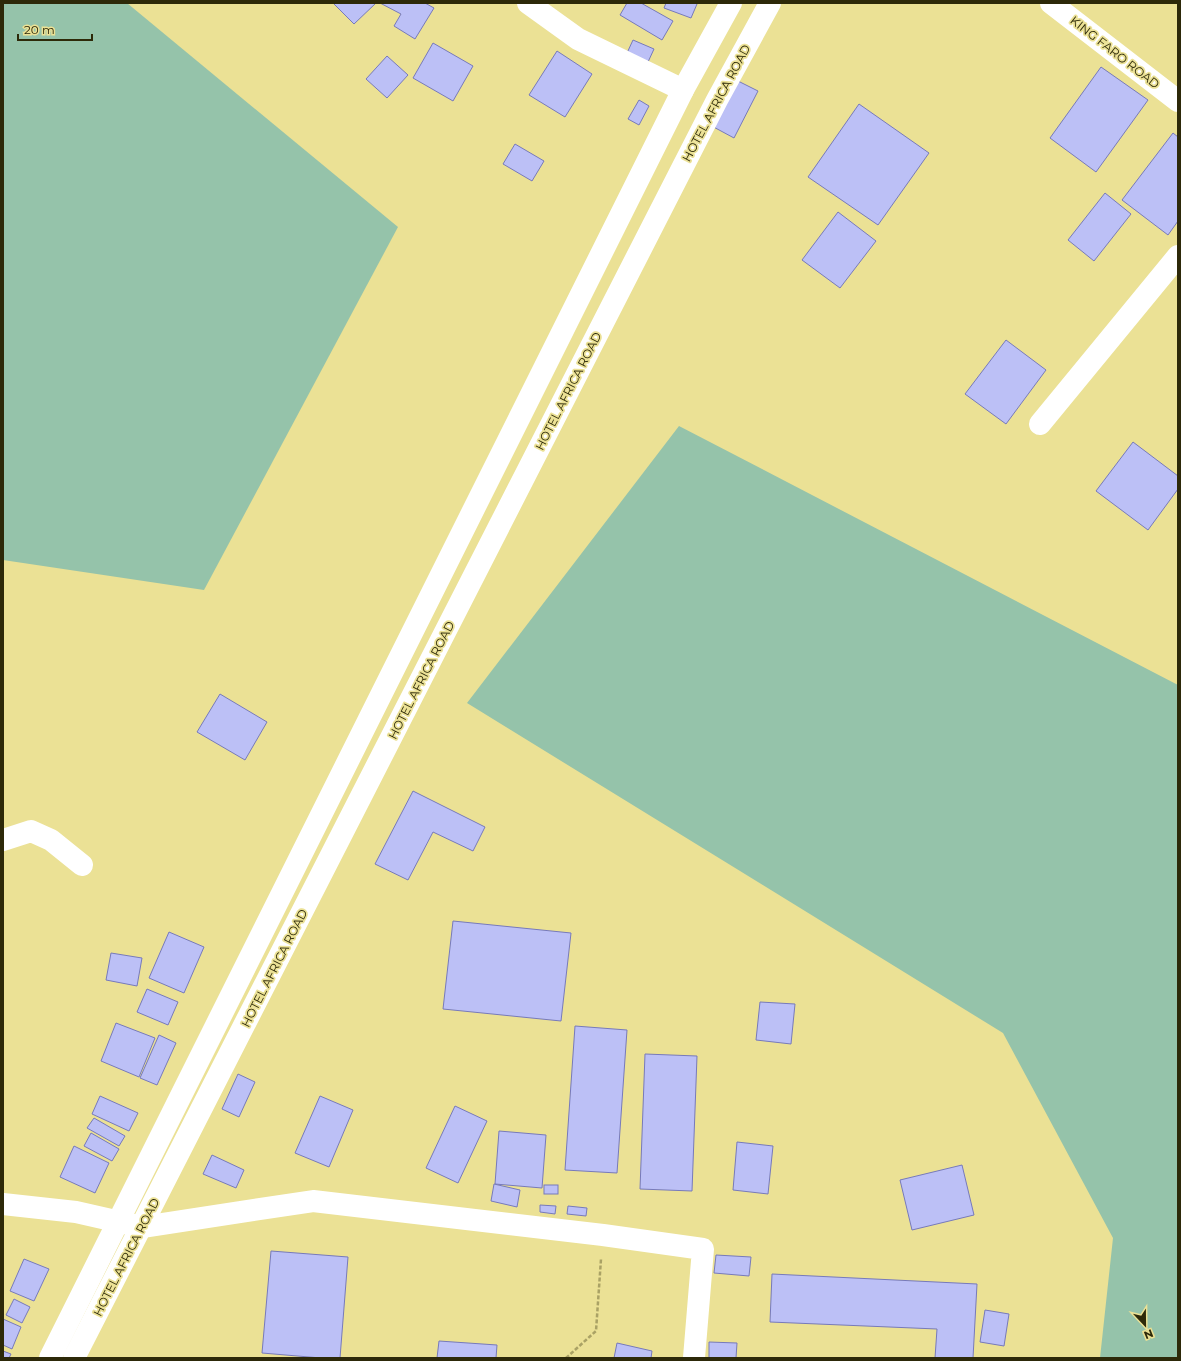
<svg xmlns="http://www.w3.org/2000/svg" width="1181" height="1361" viewBox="0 0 1181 1361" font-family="Montserrat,sans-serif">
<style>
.green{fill:#95c3aa}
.building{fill:#bcc0f6;stroke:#777aba}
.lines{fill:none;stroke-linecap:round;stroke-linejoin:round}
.path{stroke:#aaa265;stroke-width:2.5;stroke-dasharray:4 2;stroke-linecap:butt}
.minor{stroke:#fff;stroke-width:22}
.labels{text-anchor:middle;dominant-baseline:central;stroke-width:3.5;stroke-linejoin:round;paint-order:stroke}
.street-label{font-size:12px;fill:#2d2909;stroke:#ebe195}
</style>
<rect width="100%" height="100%" fill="#ebe195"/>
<g class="green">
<path d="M3 3H127L398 227 204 590 3 560Z"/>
<path d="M679 426 1178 685V1358H1100L1113 1238 1003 1033 467 703Z"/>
</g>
<g class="building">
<path d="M333 3H376L354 24Z"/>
<path d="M380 3H425L434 8 415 39 394 26 401 14Z"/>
<path d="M627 3H641L673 21 662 40 620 15Z"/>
<path d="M666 3H695L697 4 691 18 664 8Z"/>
<path d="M633 40 654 49 648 62 627 53Z"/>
<path d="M433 43 473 66 453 101 413 78Z"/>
<path d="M557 51 592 74 565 117 529 95Z"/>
<path d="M387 56 408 75 387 98 366 79Z"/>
<path d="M1101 67 1148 100 1096 172 1050 138Z"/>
<path d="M732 78 758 91 734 138 708 124Z"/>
<path d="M639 100 649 106 639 125 628 119Z"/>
<path d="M859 104 929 153 878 225 808 177Z"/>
<path d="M1173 133 1178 137V221L1168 235 1122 200Z"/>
<path d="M515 144 544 161 532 181 503 164Z"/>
<path d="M1105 193 1131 214 1094 261 1068 240Z"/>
<path d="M838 212 876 241 840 288 802 260Z"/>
<path d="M1006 340 1046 370 1006 424 965 394Z"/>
<path d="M1133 442 1178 476V489L1148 530 1096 491Z"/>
<path d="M220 694 267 722 245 760 197 732Z"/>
<path d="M413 791 485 827 473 851 433 832 408 880 375 864Z"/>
<path d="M453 921 571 933 561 1021 443 1009Z"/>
<path d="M169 932 204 947 184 993 149 978Z"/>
<path d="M111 953 142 958 137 986 106 980Z"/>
<path d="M147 989 178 1002 168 1025 137 1012Z"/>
<path d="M760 1002 795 1004 791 1044 756 1040Z"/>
<path d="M116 1023 155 1038 139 1077 101 1061Z"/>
<path d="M575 1026 627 1030 617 1173 565 1170Z"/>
<path d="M159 1035 176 1043 157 1085 140 1078Z"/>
<path d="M645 1054 697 1056 692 1191 640 1189Z"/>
<path d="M238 1074 255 1082 239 1117 222 1109Z"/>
<path d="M100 1096 138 1113 129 1131 92 1114Z"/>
<path d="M320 1096 353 1110 329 1167 295 1153Z"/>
<path d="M455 1106 487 1121 458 1183 426 1168Z"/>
<path d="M94 1118 125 1136 119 1146 87 1128Z"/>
<path d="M499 1131 546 1135 542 1188 495 1184Z"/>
<path d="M91 1133 119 1149 112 1161 84 1146Z"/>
<path d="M737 1142 773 1146 768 1194 733 1190Z"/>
<path d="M74 1146 109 1163 95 1193 60 1177Z"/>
<path d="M212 1155 244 1170 236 1188 203 1174Z"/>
<path d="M962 1165 974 1215 912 1230 900 1180Z"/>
<path d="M494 1184 520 1190 517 1207 491 1201Z"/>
<rect x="544" y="1185" width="14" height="9"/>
<path d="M540 1205 556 1206 555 1214 540 1212Z"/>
<path d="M568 1206 587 1208 586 1216 567 1214Z"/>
<path d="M271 1251 348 1257 340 1358H321L262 1353Z"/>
<path d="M716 1255 751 1257 749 1276 714 1273Z"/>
<path d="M24 1259 49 1269 34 1301 10 1291Z"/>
<path d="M772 1274 977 1284 973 1358H935L937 1329 770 1322Z"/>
<path d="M14 1299 30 1307 22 1323 6 1315Z"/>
<path d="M985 1310 1009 1314 1004 1346 980 1342Z"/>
<path d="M3 1319 21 1327 12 1349 3 1345Z"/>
<path d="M439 1341 497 1345 496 1358H437Z"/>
<path d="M709 1342 737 1343 736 1358H709Z"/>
<path d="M617 1343 652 1351 651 1358H614Z"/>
<path d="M3 1351 11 1354 9 1358H3Z"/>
</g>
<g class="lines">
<path class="path" d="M566 1358 596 1331 601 1259"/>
<g class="minor">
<path d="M528 3 578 39 683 90"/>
<path d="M1051 3 1178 101"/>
<path d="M1040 424 1178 256"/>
<path d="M3 840 31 831 51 840 82 865"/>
<path d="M3 1204 76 1212 142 1227 313 1201 603 1235 703 1249 694 1358"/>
<path d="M50 1358 683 90 731 3"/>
<path d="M74 1358 717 100 770 3"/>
</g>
</g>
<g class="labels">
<g class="street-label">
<text transform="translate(1115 52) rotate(38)">KING FARO ROAD</text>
<text transform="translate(716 103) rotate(-62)">HOTEL AFRICA ROAD</text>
<text transform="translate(568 391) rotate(-63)">HOTEL AFRICA ROAD</text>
<text transform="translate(421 680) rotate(-63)">HOTEL AFRICA ROAD</text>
<text transform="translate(274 968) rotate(-63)">HOTEL AFRICA ROAD</text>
<text transform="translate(126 1257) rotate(-63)">HOTEL AFRICA ROAD</text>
</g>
</g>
<rect width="1181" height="1361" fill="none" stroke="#2d2909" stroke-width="8"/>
<g transform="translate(1145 1325) rotate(158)" stroke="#ebe195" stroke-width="3" paint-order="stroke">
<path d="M0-3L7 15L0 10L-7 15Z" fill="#2d2909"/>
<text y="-6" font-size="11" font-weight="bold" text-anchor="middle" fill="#2d2909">N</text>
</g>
<path d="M18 34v6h74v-6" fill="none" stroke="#2d2909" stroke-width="2"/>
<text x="24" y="34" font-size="12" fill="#2d2909" stroke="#ebe195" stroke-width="3" paint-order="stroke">20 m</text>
</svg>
